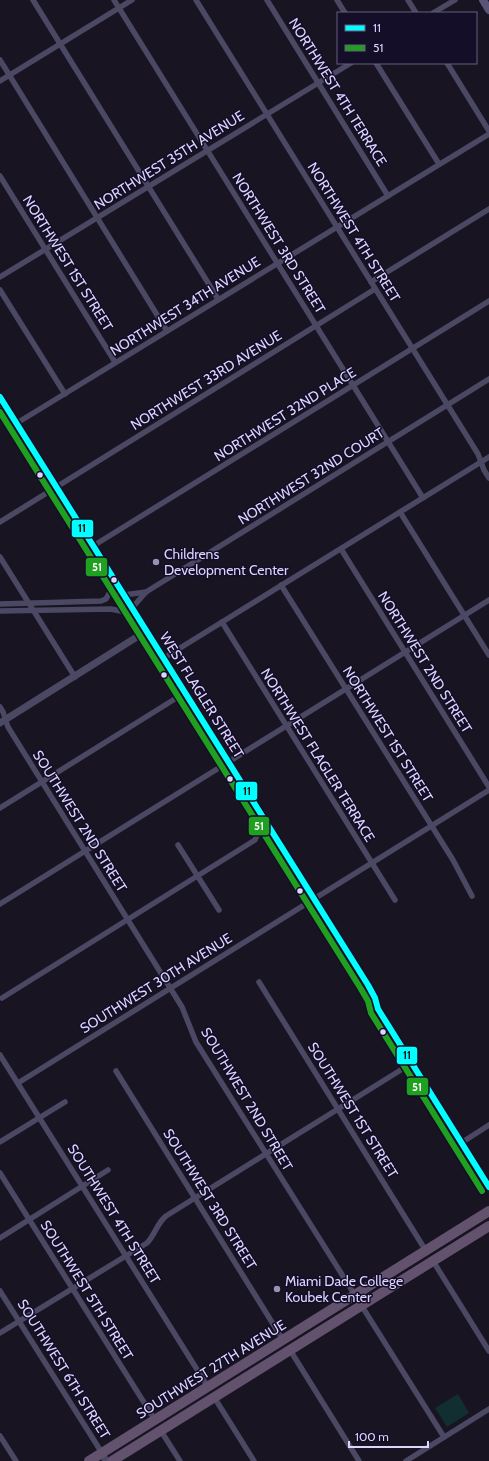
<svg xmlns="http://www.w3.org/2000/svg" width="489" height="1461" viewBox="0 0 489 1461" font-family="Cabin,sans-serif">
<style>
.green{fill:#112e31}
.lines{fill:none;stroke-linecap:round;stroke-linejoin:round}
.minor{stroke:#4b4863;stroke-width:5.5}
.tertiary{stroke:#4b4863;stroke-width:7}
.secondary{stroke:#595576;stroke-width:8}
.trunk{stroke:#63526e;stroke-width:10}
.bus-1-casing{stroke:#140e28;stroke-width:9}
.bus-2-casing{stroke:#140e28;stroke-width:9}
.bus-1{stroke:#0ff;stroke-width:6}
.bus-2{stroke:#20a020;stroke-width:6}
.bus-dot{fill:#dcd5ff;stroke:#140e28;stroke-width:1.5}
.poi-dot{fill:#9791b2;stroke:#140e28;stroke-width:1.5}
.labels{text-anchor:middle;dominant-baseline:central;stroke-width:3;stroke-linejoin:round;paint-order:stroke}
.street-label{font-size:14px;fill:#dcd5ff;stroke:#140e28}
.poi-label{font-size:14px;fill:#dcd5ff;stroke:#140e28;text-anchor:start}
.line-badge{stroke:#140e28;stroke-width:1.5}
.badge-label{font-size:11px;text-anchor:middle;font-weight:bold;fill:#fff}
.pale-badge-label{font-size:11px;text-anchor:middle;font-weight:bold;fill:#111}
</style>
<rect width="100%" height="100%" fill="#181422"/>
<path class="green" d="M458 1394 469 1413 447 1427 435 1408Z"/>
<g class="lines">
<g class="minor">
<path d="M33 0 218 299"/>
<path d="M114 0 423 498"/>
<path d="M196 0 478 454 484 470 489 478"/>
<path d="M267 0 388 196"/>
<path d="M337 0 345 13"/>
<path d="M408 0 416 13"/>
<path d="M433 13 455 0"/>
<path d="M0 60 167 331"/>
<path d="M376 63 439 164"/>
<path d="M447 63 489 131"/>
<path d="M0 81 132 0"/>
<path d="M0 176 115 362"/>
<path d="M0 277 351 63"/>
<path d="M371 282 489 209"/>
<path d="M0 290 65 394"/>
<path d="M17 423 489 134"/>
<path d="M400 512 489 655"/>
<path d="M0 522 375 289"/>
<path d="M93 546 489 301"/>
<path d="M341 549 489 787"/>
<path d="M0 557 75 677"/>
<path d="M281 585 453 860 472 896"/>
<path d="M124 595 146 592"/>
<path d="M0 604 101 601 106 599 111 590"/>
<path d="M132 608 146 592 489 379"/>
<path d="M0 611 111 609 125 612"/>
<path d="M222 622 395 900"/>
<path d="M164 658 489 457"/>
<path d="M0 707 3 712 8 727 182 1007 196 1042 444 1437"/>
<path d="M0 808 178 697"/>
<path d="M178 845 219 910"/>
<path d="M0 904 489 600"/>
<path d="M259 982 426 1251"/>
<path d="M2 998 255 840 260 828"/>
<path d="M0 1055 208 1387"/>
<path d="M116 1071 283 1340"/>
<path d="M18 1083 489 790"/>
<path d="M0 1142 65 1102"/>
<path d="M461 1143 489 1125"/>
<path d="M0 1173 155 1420"/>
<path d="M0 1238 108 1170"/>
<path d="M433 1261 489 1351"/>
<path d="M0 1291 102 1453"/>
<path d="M0 1333 147 1243C155 1235 157 1223 166 1216L412 1063"/>
<path d="M290 1350 359 1461"/>
<path d="M214 1397 254 1461"/>
<path d="M161 1431 180 1461"/>
<path d="M0 1436 16 1461"/>
<path d="M406 1461 489 1409"/>
</g>
<g class="tertiary">
<path d="M0 723 140 635"/>
<path d="M102 1453 106 1461"/>
</g>
<g class="secondary">
<path d="M483 0 489 10"/>
<path d="M0 397 368 985 375 998 378 1009 489 1187"/>
<path d="M0 411 369 1002 378 1009"/>
</g>
<g class="trunk">
<path d="M89 1461 489 1211"/>
<path d="M112 1461 489 1226"/>
</g>
<g class="bus-1-casing">
<path id="bus-1" d="M0 397 368 985 375 998 378 1009 489 1187"/>
</g>
<g class="bus-2-casing">
<path id="bus-2" d="M0 412 361 989 368 1001 371 1013 482 1191"/>
</g>
<use href="#bus-1" class="bus-1"/>
<use href="#bus-2" class="bus-2"/>
</g>
<g class="bus-dot">
<circle cx="40" cy="475" r="3.5"/>
<circle cx="114" cy="580" r="3.5"/>
<circle cx="164" cy="675" r="3.5"/>
<circle cx="230" cy="779" r="3.5"/>
<circle cx="300" cy="891" r="3.5"/>
<circle cx="383" cy="1032" r="3.5"/>
</g>
<g class="poi-dot">
<circle cx="156" cy="562" r="4"/>
<circle cx="277" cy="1289" r="4"/>
</g>
<g class="labels">
<g class="street-label">
<text transform="translate(338 92) rotate(58)">NORTHWEST 4TH TERRACE</text>
<text transform="translate(169 160) rotate(-32)">NORTHWEST 35TH AVENUE</text>
<text transform="translate(354 232) rotate(58)">NORTHWEST 4TH STREET</text>
<text transform="translate(279 243) rotate(58)">NORTHWEST 3RD STREET</text>
<text transform="translate(68 263) rotate(58)">NORTHWEST 1ST STREET</text>
<text transform="translate(185 306) rotate(-32)">NORTHWEST 34TH AVENUE</text>
<text transform="translate(206 380) rotate(-32)">NORTHWEST 33RD AVENUE</text>
<text transform="translate(285 414) rotate(-32)">NORTHWEST 32ND PLACE</text>
<text transform="translate(311 476) rotate(-32)">NORTHWEST 32ND COURT</text>
<text transform="translate(425 662) rotate(58)">NORTHWEST 2ND STREET</text>
<text transform="translate(202 695) rotate(58)">WEST FLAGLER STREET</text>
<text transform="translate(388 734) rotate(58)">NORTHWEST 1ST STREET</text>
<text transform="translate(318 755) rotate(58)">NORTHWEST FLAGLER TERRACE</text>
<text transform="translate(80 821) rotate(58)">SOUTHWEST 2ND STREET</text>
<text transform="translate(156 983) rotate(-32)">SOUTHWEST 30TH AVENUE</text>
<text transform="translate(247 1099) rotate(59)">SOUTHWEST 2ND STREET</text>
<text transform="translate(353 1110) rotate(58)">SOUTHWEST 1ST STREET</text>
<text transform="translate(210 1199) rotate(58)">SOUTHWEST 3RD STREET</text>
<text transform="translate(114 1214) rotate(58)">SOUTHWEST 4TH STREET</text>
<text transform="translate(87 1290) rotate(58)">SOUTHWEST 5TH STREET</text>
<text transform="translate(64 1369) rotate(58)">SOUTHWEST 6TH STREET</text>
<text transform="translate(211 1369) rotate(-32)">SOUTHWEST 27TH AVENUE</text>
</g>
<g class="poi-label">
<text x="164" y="554">Childrens<tspan x="164" dy="16">Development Center</tspan></text>
<text x="285" y="1281">Miami Dade College<tspan x="285" dy="16">Koubek Center</tspan></text>
</g>
</g>
<g class="line-badge">
<rect x="71" y="519" width="23" height="19" rx="4" fill="#0ff"/>
<rect x="85" y="557" width="23" height="20" rx="4" fill="#20a020"/>
<rect x="235" y="781" width="23" height="20" rx="4" fill="#0ff"/>
<rect x="248" y="816" width="22" height="20" rx="4" fill="#20a020"/>
<rect x="396" y="1046" width="22" height="19" rx="4" fill="#0ff"/>
<rect x="406" y="1077" width="23" height="19" rx="4" fill="#20a020"/>
</g>
<g class="badge-label">
<text x="97" y="571">51</text>
<text x="259" y="830">51</text>
<text x="417" y="1091">51</text>
</g>
<g class="pale-badge-label">
<text x="82" y="532">11</text>
<text x="247" y="795">11</text>
<text x="407" y="1059">11</text>
</g>
<rect x="337" y="12" width="140" height="52" fill="#140e28" stroke="#645e7e"/>
<rect x="345" y="25" width="20" height="6" fill="#00ffff" stroke="#645e7e"/>
<text x="373" y="32" font-size="12" fill="#dcd5ff">11</text>
<rect x="345" y="45" width="20" height="6" fill="#20a020" stroke="#645e7e"/>
<text x="373" y="52" font-size="12" fill="#dcd5ff">51</text>
<path d="M349 1441v6h79v-6" fill="none" stroke="#dcd5ff" stroke-width="2"/>
<text x="355" y="1441" font-size="12" fill="#dcd5ff" stroke="#140e28" stroke-width="3" paint-order="stroke">100 m</text>
</svg>
